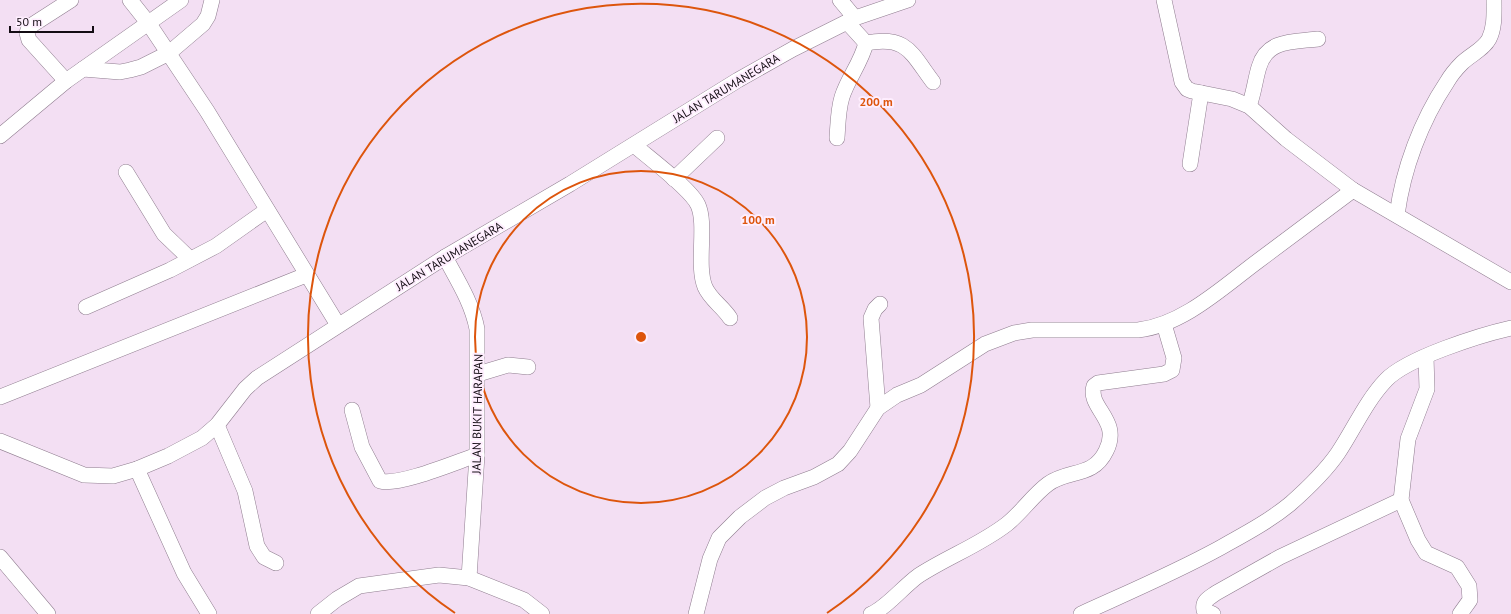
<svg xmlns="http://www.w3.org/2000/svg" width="1511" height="614" viewBox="0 0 1511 614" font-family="'PT Sans',sans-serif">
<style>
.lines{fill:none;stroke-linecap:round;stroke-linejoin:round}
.minor-casing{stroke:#8f7d8f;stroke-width:16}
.minor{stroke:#fff;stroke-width:15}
.ring{fill:none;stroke:#dd550c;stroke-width:2}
.labels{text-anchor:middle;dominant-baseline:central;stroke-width:4;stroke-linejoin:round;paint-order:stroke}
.street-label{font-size:12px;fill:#130c13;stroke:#feeefe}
.centre{fill:#dd550c;stroke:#feeefe;stroke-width:2}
.ring-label{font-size:12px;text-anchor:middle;font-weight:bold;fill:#dd550c;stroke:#feeefe;stroke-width:4;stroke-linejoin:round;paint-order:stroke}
</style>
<rect width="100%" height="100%" fill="#f3dff3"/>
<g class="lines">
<g class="minor-casing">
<g id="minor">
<path d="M130 0 149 24 207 111 338 325"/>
<path d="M840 0 855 18"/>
<path d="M1164 0 1182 82 1187 89 1192 91 1232 99 1249 106 1286 139 1353 190 1511 282"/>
<path d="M847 22 866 43C907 35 911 53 933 82"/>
<path d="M83 69 120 72 130 70 141 67 169 53 203 24 208 16 212 0"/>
<path d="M66 81 29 40 27 33 29 27 71 0"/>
<path d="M1249 106C1254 93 1255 80 1259 67 1267 39 1294 42 1318 39"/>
<path d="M0 136 66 81 181 0"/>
<path d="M837 138C838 124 838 110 842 97 848 78 861 63 866 43"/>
<path d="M634 145C649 158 691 189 698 205 707 225 696 265 705 287 710 299 723 307 730 318"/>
<path d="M1190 164 1201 93"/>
<path d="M126 172 164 234 190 259"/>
<path d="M674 179 717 138"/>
<path d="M1397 215C1403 169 1421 121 1447 82 1451 75 1456 69 1462 63 1470 55 1484 49 1489 39 1495 27 1494 13 1494 0"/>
<path d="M445 257C458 281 472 303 477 329V455L469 578"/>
<path d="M86 307 170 270 216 246 267 210"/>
<path d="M1426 357 1427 389 1408 439 1401 500 1418 540 1426 553 1457 567 1469 586 1470 600 1460 614"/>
<path d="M478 374 508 365 528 367"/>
<path d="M0 397 306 275"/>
<path d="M878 408 871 318 875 309 880 304"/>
<path d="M352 410 362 447 380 481C400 486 456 462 477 455"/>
<path d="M217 425 245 491 257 546 264 557 276 563"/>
<path d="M0 441 84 475 113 476 137 469 168 456 202 438 217 425 245 389 257 378 445 257 570 184 738 80 793 49 855 18 908 0"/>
<path d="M137 469 184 573 209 614"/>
<path d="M0 557 48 614"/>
<path d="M318 614 337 599 359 586 439 575 469 578 524 600 542 614"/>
<path d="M696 614 710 559 719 538 740 517 765 498 784 488 814 477 838 464 850 451 878 408 897 395 921 385 985 344 1014 333 1032 330H1138C1183 325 1223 287 1258 261 1290 237 1321 214 1353 190"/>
<path d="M871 614C885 609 904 586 918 576 947 557 980 545 1007 524 1022 512 1033 495 1048 484 1069 469 1093 478 1106 451 1122 420 1087 408 1094 386L1098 383 1164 374 1172 370 1174 358 1164 324"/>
<path d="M1081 614C1127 593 1174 573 1218 549 1243 535 1268 522 1290 504 1307 489 1325 472 1338 453 1354 429 1366 401 1386 380 1407 358 1480 335 1511 328"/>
<path d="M1213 614 1204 610C1202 601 1209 598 1216 593L1280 557 1401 500"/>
</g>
</g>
<use href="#minor" class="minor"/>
</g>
<g class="ring">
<circle cx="641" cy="337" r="166"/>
<path d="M455 613A333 333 0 1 1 827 613"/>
</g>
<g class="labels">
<g class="street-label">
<text transform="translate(726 88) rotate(-31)">JALAN TARUMANEGARA</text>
<text transform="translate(449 256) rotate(-31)">JALAN TARUMANEGARA</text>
<text transform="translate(477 414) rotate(-89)">JALAN BUKIT HARAPAN</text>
</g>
</g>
<circle cx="641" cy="337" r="6" class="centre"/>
<g class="ring-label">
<text x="876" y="106">200 m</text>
<text x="758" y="224">100 m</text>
</g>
<path d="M10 26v6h83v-6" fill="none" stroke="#130c13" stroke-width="2"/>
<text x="16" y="26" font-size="12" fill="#130c13" stroke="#feeefe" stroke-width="3" paint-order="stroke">50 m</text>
</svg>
